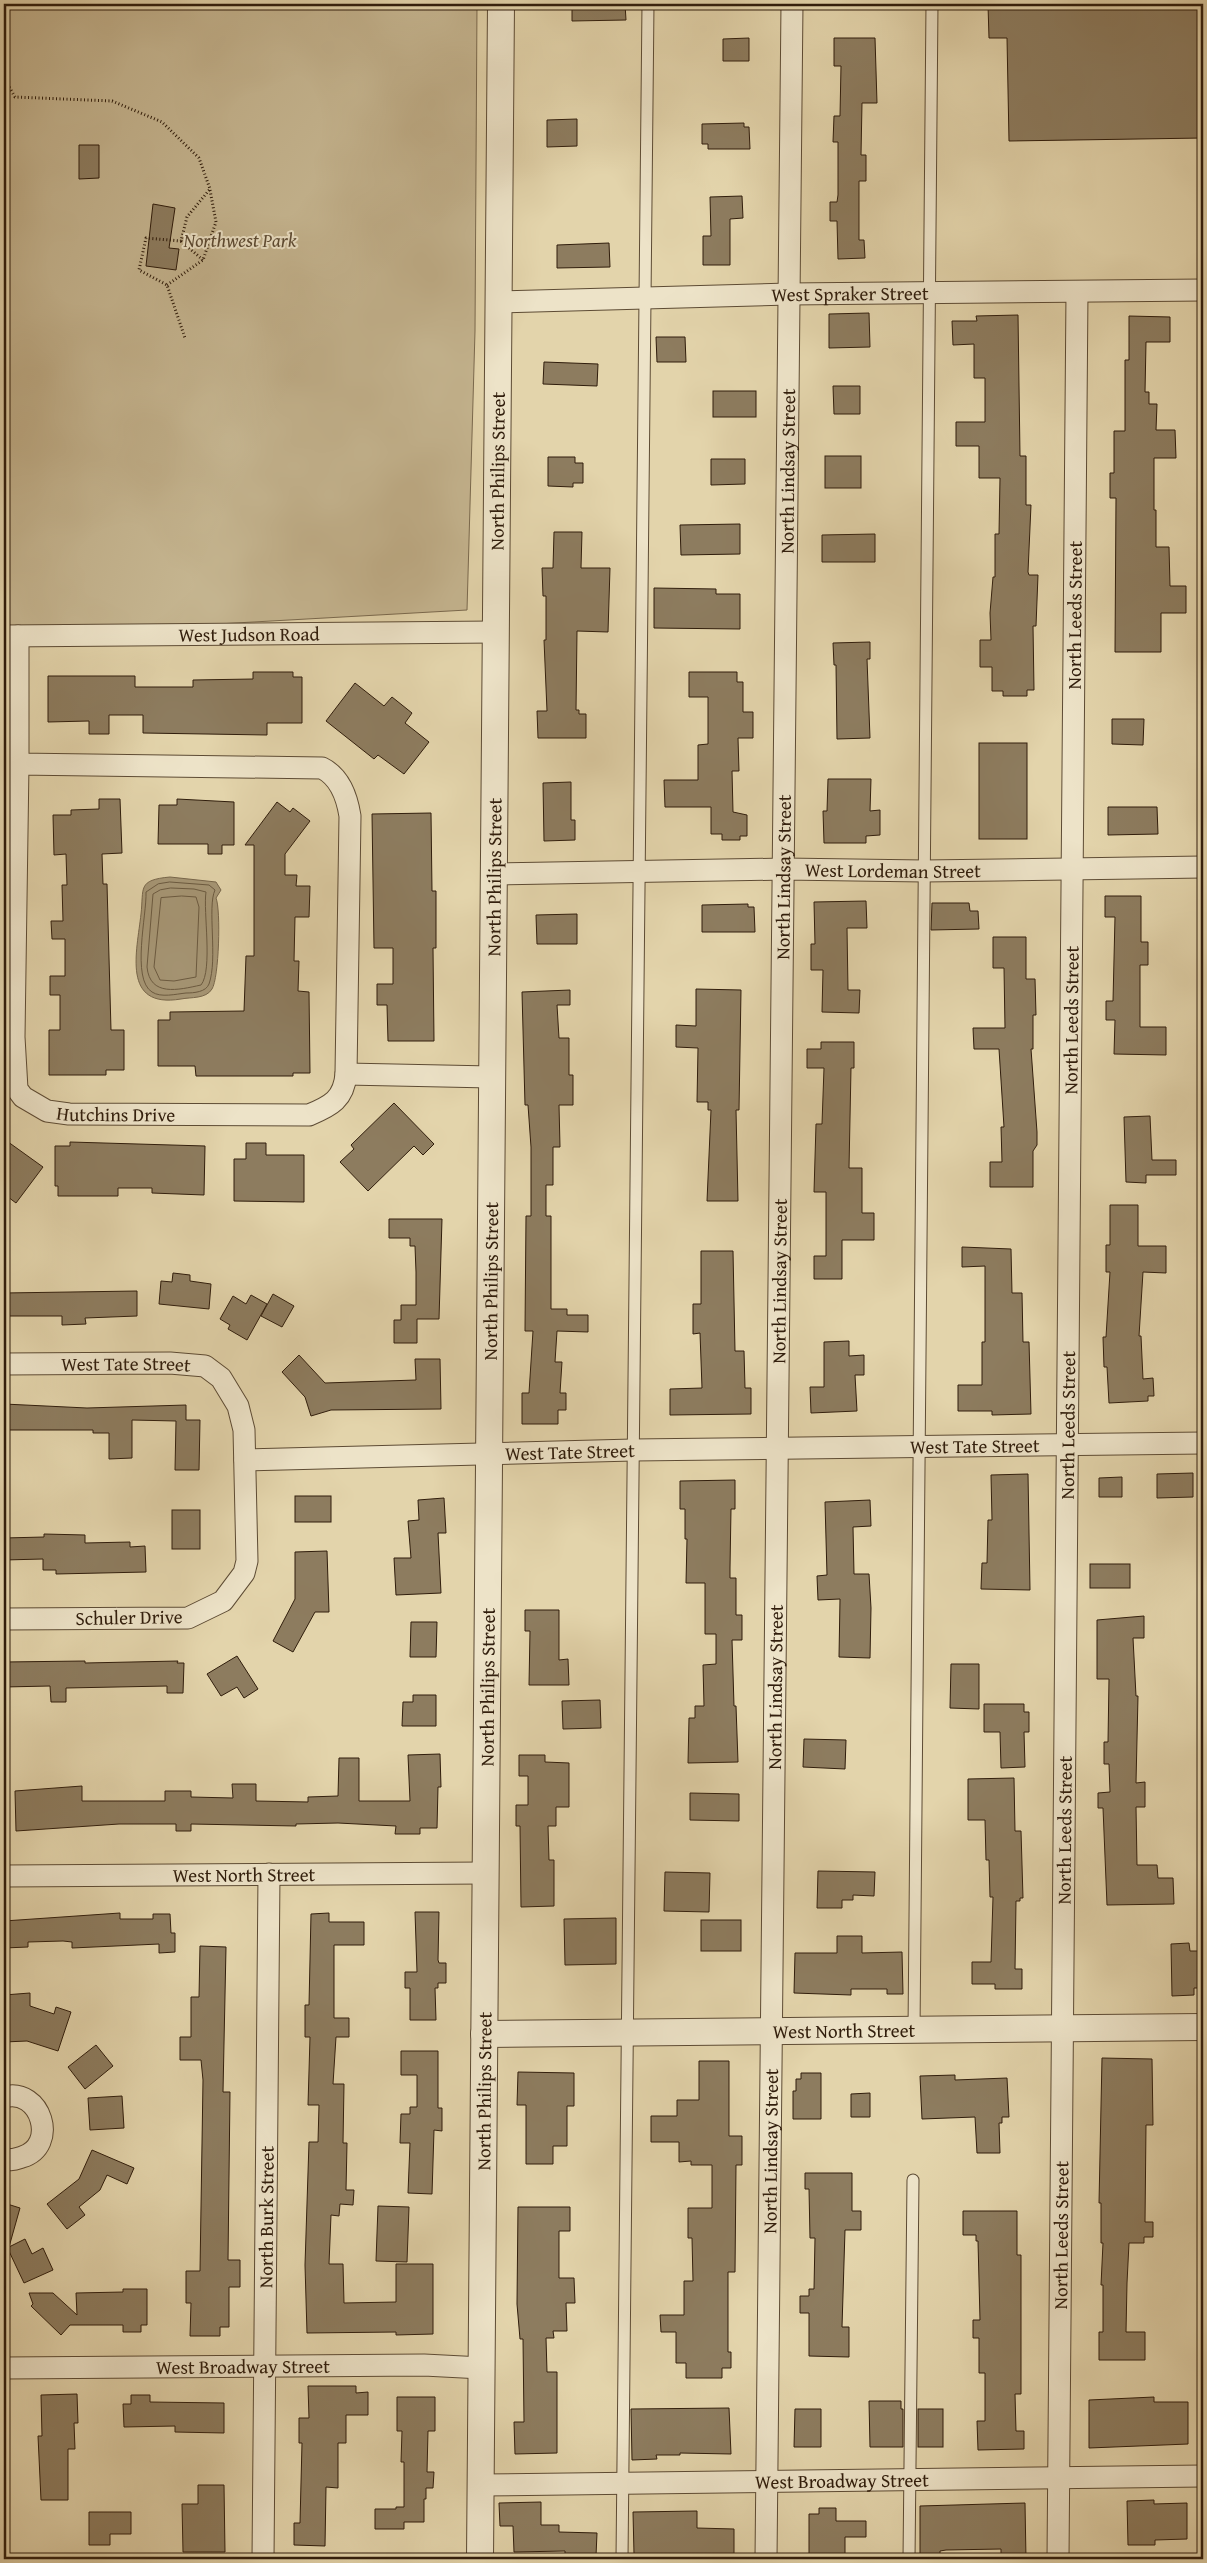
<svg xmlns="http://www.w3.org/2000/svg" width="1207" height="2563" viewBox="0 0 1207 2563" font-family="'Gentium Book Plus',serif">
<style>
.green{fill:#c5b590;stroke:#7a694e}
.water{fill:#a69675;stroke:#77664b}
.lines{fill:none;stroke-linecap:round;stroke-linejoin:round}
.shore{stroke:#6b5a40;stroke-width:1}
.building{fill:#8d7c5f;stroke:#301d0c}
.service-casing{stroke:#5d4b34;stroke-width:13}
.minor-casing{stroke:#5d4b34;stroke-width:23}
.tertiary-casing{stroke:#5d4b34;stroke-width:28}
.path{stroke:#301d0c;stroke-width:3;stroke-dasharray:1 2.5;stroke-linecap:butt}
.service{stroke:#ede3c8;stroke-width:11}
.minor{stroke:#ede3c8;stroke-width:21}
.tertiary{stroke:#ede3c8;stroke-width:26}
.labels{text-anchor:middle;dominant-baseline:central;stroke-width:4;stroke-linejoin:round;paint-order:stroke}
.park-label{font-size:19px;font-style:italic;fill:#5d4b34;stroke:#ede3c8}
.street-label{font-size:19px;fill:#301d0c;stroke:#ede3c8}
</style>
<rect width="100%" height="100%" fill="#e3d4ab"/>
<filter id="stains"><feTurbulence type="fractalNoise" baseFrequency=".004" numOctaves="4"/><feColorMatrix values="0 0 0 0 .2 0 0 0 0 .09 0 0 0 0 .02 0 0 0 .5 -.17"/></filter>
<radialGradient id="worn" r=".72"><stop offset=".6" stop-color="#630" stop-opacity="0"/><stop offset="1" stop-color="#630" stop-opacity=".3"/></radialGradient>
<path class="green" d="M4 4H477L475 331 467 610 4 636Z"/>
<path class="water" d="M170 877 216 882 221 890 216 898C221 910 219 978 212 989 206 999 191 997 181 999 121 1009 137 951 141 914 144 888 137 880 170 877Z"/>
<g class="lines">
<g class="shore">
<path d="M170 882 209 885 215 890C207 907 218 959 209 984 206 992 194 993 186 993 176 994 161 998 152 992 131 979 147 914 146 892L158 884Z"/>
<path d="M171 888 194 889 206 892C203 911 213 970 201 985 178 990 150 997 147 967L153 894 160 890Z"/>
<path d="M182 896 196 897 199 907 196 977 174 981 160 980 154 967 161 898Z"/>
</g>
</g>
<g class="building">
<path d="M572 4H625L626 20 572 21Z"/>
<path d="M1203 4V138L1009 141 1007 38H989L988 5Z"/>
<path d="M749 38V61H723V39Z"/>
<path d="M834 38H875L877 103H862L861 155H866V181H859V240H864L865 258 838 259 837 221H830V202H837L838 195V142H833L834 116H840L841 66H834Z"/>
<path d="M577 119V146L547 147V120Z"/>
<path d="M744 123V127H749L750 149H708V144H702V124Z"/>
<path d="M79 145H99V178L79 179Z"/>
<path d="M742 196 743 218 730 219V265H703V236H711L710 197Z"/>
<path d="M153 204 175 208 169 248 179 249 176 270 146 266Z"/>
<path d="M609 243 610 267 557 268V245Z"/>
<path d="M869 313 870 347 829 348V314Z"/>
<path d="M1018 315 1020 456H1026V505H1031L1028 572 1029 575H1038L1036 626H1033L1034 690H1027V696H1003V691H992V667H980V640H991L990 613 993 577H995V534H999L1000 478H979V446H956V422H985V378H974V344L953 345 952 321H977L976 316Z"/>
<path d="M1129 316 1170 317V342H1146L1145 392H1149V404H1157L1156 430H1175L1176 458H1154V510H1156V547H1169L1170 586H1186V613H1161V652H1115L1116 498H1110V473H1114V431H1125V360H1129Z"/>
<path d="M656 337H685L686 362H657Z"/>
<path d="M544 362 598 364 597 386 543 384Z"/>
<path d="M833 386H860V414H834Z"/>
<rect x="713" y="391" width="43" height="26"/>
<rect x="825" y="456" width="36" height="32"/>
<path d="M548 457H575V463H583V483H573V487L548 486Z"/>
<path d="M711 459H745V484L711 485Z"/>
<path d="M740 524V554L681 555 680 525Z"/>
<path d="M554 532H582L581 568H610L608 632 577 631 576 710H579V714H586V738H538L537 711H547L544 640H546V596H543L542 568H553Z"/>
<path d="M875 534V562H822V535Z"/>
<path d="M654 588 716 589V594H740V629L654 628Z"/>
<path d="M870 642V659H867L870 738 837 739 836 665H834L833 643Z"/>
<path d="M253 672H293V677H302V723H267V735L143 733V715H109V734H89V721L48 722V676H135V687H193V680L253 679Z"/>
<path d="M689 672H737V682H743V712H753V738H738L739 771H732L733 812 747 815V836H740V840H722V834H711V807H665L664 780H698V745L708 744V697H689Z"/>
<path d="M355 683 384 706 392 697 412 713 405 723 429 742 404 774 378 755 374 759 326 721Z"/>
<path d="M1112 719H1144L1143 745 1112 744Z"/>
<rect x="979" y="743" width="48" height="96"/>
<path d="M828 779H871L870 811 880 810V835L866 836V843H824L823 811H827Z"/>
<path d="M571 782V820H575V840L544 841 543 783Z"/>
<path d="M99 799H120L122 853 102 854 103 884H107L111 1030H124V1070H106V1075H49V1030H60V995H50V976H65V939H52L51 921H63L62 885H67L66 854 54 855 53 815H71V810L99 809Z"/>
<path d="M177 799 234 802V845H222V854H208V844H158L159 805H177Z"/>
<path d="M277 802 290 812 293 808 310 821 285 854V875H297L296 886H310L309 917H295L294 961H299L298 991 309 992 310 1073H293V1076H196L195 1066H158V1020H170V1012L244 1011 246 956H254V845H245Z"/>
<path d="M1108 807H1157L1158 834 1108 835Z"/>
<path d="M431 813 432 891H436V948H433L434 1041H388L387 1005H377V984H393V948H374L372 814Z"/>
<path d="M1105 896H1141V942H1148V965H1140V1027H1166V1055L1114 1054 1115 1020H1106V1001H1113L1115 917H1105Z"/>
<path d="M866 901 867 928H847L848 990H860L859 1013 822 1012 823 970H811V944H815L814 902Z"/>
<path d="M932 903H969L970 911H978L979 929 931 930Z"/>
<path d="M748 904V907H754L755 932H702V905Z"/>
<path d="M577 914V944H537L536 915Z"/>
<path d="M993 937H1026V979H1035L1036 1015H1033V1049H1031L1037 1132V1145L1033 1151V1187H990V1162H1002L1001 1127H1004L999 1049H974L973 1028H1005L1004 968H993Z"/>
<path d="M696 989 741 990 739 1110H736L738 1201H707L711 1110H708V1102H697L698 1048 676 1047V1025L696 1026Z"/>
<path d="M570 990V1005H557L559 1038H569V1075H573V1105H559L560 1147H553V1185H546V1216H551V1309H567V1315H588V1332L557 1331 555 1362H562L560 1393H566V1410H558V1424H522V1393H529L533 1331H525L526 1216H531V1147L528 1105H525L522 992Z"/>
<path d="M821 1042H854V1068H851L849 1168H862V1213H874V1240H842V1279H814V1256H826V1192H814L816 1124H822L824 1068H807V1049H821Z"/>
<path d="M394 1103 434 1144 423 1155 414 1146 368 1191 340 1162 354 1149 351 1145Z"/>
<path d="M1150 1116 1152 1160H1176V1175H1146V1183L1126 1182 1124 1117Z"/>
<path d="M4 1139 43 1167 16 1203 4 1194Z"/>
<path d="M70 1142 205 1146 204 1195 152 1193V1188H118V1196H58V1186H55V1146H70Z"/>
<path d="M246 1143H266V1155H304V1202L234 1201V1159H246Z"/>
<path d="M1110 1205H1138V1246H1166V1273L1143 1272 1139 1336H1141L1143 1379 1153 1378 1154 1396H1148V1401L1109 1403 1107 1367H1104L1103 1337H1106L1110 1272H1106V1245H1110Z"/>
<path d="M389 1219H442L439 1319H417V1343H394V1320H401V1305H416V1272L415 1246H410V1238H389Z"/>
<path d="M962 1247 1011 1249 1012 1293H1022L1023 1342H1029L1031 1414 992 1415V1411H958V1385H982V1342H985V1266L962 1267Z"/>
<path d="M701 1251H733L735 1351H744L745 1388H751V1414L670 1415V1389L702 1388 700 1333 693 1334V1304H701Z"/>
<path d="M173 1273 190 1275V1281L211 1284 209 1309 159 1304 161 1281 172 1282Z"/>
<path d="M137 1291V1316L85 1318 86 1324 62 1325V1316H4V1293Z"/>
<path d="M273 1294 294 1306 282 1327 261 1316Z"/>
<path d="M251 1295 267 1304 247 1340 228 1329 230 1325 220 1319 233 1296 246 1304Z"/>
<path d="M849 1341V1356L864 1355V1375H855L857 1411 811 1413 810 1387H824V1342Z"/>
<path d="M299 1355 325 1383 416 1380 415 1359H440L441 1409 331 1410 311 1416 305 1397 282 1372Z"/>
<path d="M4 1404 87 1408 186 1405V1420H200L199 1470H175L176 1421 132 1420V1458L109 1459V1433H93V1430H4Z"/>
<path d="M1193 1473V1497L1157 1498V1474Z"/>
<path d="M1028 1474 1030 1590 981 1589 982 1563H987L988 1520H992L991 1475Z"/>
<path d="M1122 1477V1497H1099V1478Z"/>
<path d="M735 1480V1509H731L730 1568V1578H736V1615H742V1640H732L734 1706H736L738 1762 688 1763 689 1718H695V1706H704L703 1665 716 1664V1634H705V1583H686L687 1539H685V1509H680V1481Z"/>
<rect x="295" y="1496" width="36" height="26"/>
<path d="M444 1498 446 1533H438L441 1593 396 1595 394 1558H411L408 1521 419 1520 418 1500Z"/>
<path d="M870 1500 871 1526 853 1527 854 1574H869L871 1608 870 1658 839 1657 840 1599 818 1600 817 1576 827 1575 825 1502Z"/>
<rect x="172" y="1510" width="28" height="39"/>
<path d="M44 1534 85 1535V1543L130 1542V1547L145 1546 146 1572 56 1574V1570H43V1559L4 1560V1538L44 1537Z"/>
<path d="M327 1551 329 1612H315L293 1652 273 1641 295 1599V1552Z"/>
<rect x="1090" y="1564" width="40" height="24"/>
<path d="M525 1610H559V1660L568 1659 569 1685H529L530 1631H525Z"/>
<path d="M1144 1616V1638H1133L1136 1696H1138L1136 1783 1145 1782V1807H1136L1137 1865H1157L1158 1878H1173L1174 1904 1107 1905 1103 1808H1098V1793L1110 1792 1109 1764H1104V1742H1108L1109 1679H1097V1620Z"/>
<path d="M411 1622H437L436 1657H410Z"/>
<path d="M237 1656 258 1689 244 1698 237 1687 221 1696 207 1674Z"/>
<path d="M85 1661V1663L178 1661 177 1663H184L183 1693H167V1686L66 1688V1702H51L50 1686 4 1687V1662Z"/>
<path d="M951 1664H979V1709L950 1708Z"/>
<path d="M413 1695H436V1726H402L403 1702H413Z"/>
<path d="M600 1700 601 1728 563 1729 562 1701Z"/>
<path d="M984 1704H1024V1712H1029V1732H1024L1025 1767 1001 1768 1000 1732H984Z"/>
<path d="M804 1739 846 1740 845 1769 803 1767Z"/>
<path d="M440 1754 441 1787H438L437 1828H420V1834H395L396 1826 338 1823 296 1824V1826L191 1824V1831H176V1824H119L16 1831 15 1791 82 1786V1801H165V1791H191V1797L233 1798 232 1784H256V1801L308 1802V1797L338 1796 339 1758H359V1801H410L408 1755Z"/>
<path d="M519 1755H545V1762L569 1763V1807H556V1826H548L549 1860H554V1906L521 1907 520 1826H516V1805H528V1776H519Z"/>
<path d="M1014 1778 1015 1831H1021L1023 1898H1020V1901H1016L1015 1969H1022V1989H995V1984H972V1962H991L993 1897H990L989 1860H986L985 1820H968V1779Z"/>
<path d="M690 1793 739 1794V1821L690 1820Z"/>
<path d="M818 1871 875 1872 874 1896 853 1895V1900H842V1908H817Z"/>
<path d="M665 1872 710 1873 709 1912 664 1911Z"/>
<path d="M415 1912H439L438 1960 439 1963H446V1983H438V1988H435L436 2020H410V1988H405V1972H417Z"/>
<path d="M120 1913V1919H153V1914H170L171 1933H175V1952L159 1953V1944L72 1948V1942L63 1941 28 1942V1947L4 1948V1921Z"/>
<path d="M329 1913V1922H364V1945H334V2018H349V2037H336L333 2084H344L343 2143H347L346 2190H354L353 2205 340 2204 339 2216 331 2215 329 2264H343L344 2303 396 2302V2264H433V2334L396 2335V2332L307 2333 305 2265 309 2142H318L319 2105H308L310 2037H305V2005H309L311 1914Z"/>
<path d="M616 1918V1964L565 1965 564 1919Z"/>
<rect x="701" y="1920" width="40" height="31"/>
<path d="M837 1936H862V1953L902 1952 903 1994H887V1989H851V1995L794 1993 795 1953H837Z"/>
<path d="M1189 1943 1190 1951H1198L1199 1988H1194V1995L1172 1996 1171 1944Z"/>
<path d="M200 1946 226 1947 223 2092H230L228 2260H240V2287H229V2327H220V2336H190L191 2303H186V2271H200L203 2080 201 2060H180V2037H191V1997H199Z"/>
<path d="M30 1993V2006L54 2014 56 2007 71 2012 58 2051 27 2041 4 2042V1995Z"/>
<path d="M96 2045 113 2066 85 2089 68 2067Z"/>
<path d="M401 2051H438V2108H442V2131L434 2130 432 2194 408 2193 410 2143H400L401 2114H410V2107H417V2075H401Z"/>
<path d="M1102 2058 1152 2059 1153 2125H1146L1145 2222H1153V2237H1144V2243H1129L1127 2283 1126 2332H1145V2360H1099V2332H1103V2285H1101L1103 2243H1101V2203H1099Z"/>
<path d="M699 2061H729V2136H742V2165H736L735 2272H728V2352H731V2368H722V2378H686V2363H676V2332H661L660 2315H684V2281H693L692 2238H688V2208H712V2165H691V2161L679 2162V2142H651V2116H677V2100H699Z"/>
<path d="M518 2072 574 2073V2106H567V2146H553V2164H526V2105H517Z"/>
<path d="M801 2073H821V2119H793V2091H796V2079H801Z"/>
<path d="M955 2075V2080L1007 2078 1009 2117H1002V2123H999L1000 2153H977L975 2117 922 2119 920 2076Z"/>
<path d="M870 2093V2117H851V2094Z"/>
<path d="M122 2096 124 2128 90 2130 88 2098Z"/>
<path d="M92 2150 134 2168 127 2184 107 2175 100 2190 79 2207 85 2215 67 2229 47 2204 79 2179Z"/>
<path d="M805 2173H852V2211H861V2230H845L842 2327H849V2357L809 2356V2313H800V2296H809V2289H814L815 2238H810L809 2189H805Z"/>
<path d="M4 2203 20 2208 9 2247 25 2239 32 2254 43 2248 53 2270 24 2283 8 2249H4Z"/>
<path d="M378 2206 409 2207 407 2262 376 2261Z"/>
<path d="M518 2207H570V2231H559V2278H574L575 2303H566L567 2331H553L554 2338H546L547 2372H557V2453L515 2454 514 2422H524L523 2339H520L517 2304Z"/>
<path d="M963 2211H1017V2255H1021V2394H1015L1016 2431H1024V2449L978 2450 977 2421H985V2373H979V2338H973V2320H980L978 2241H976V2235H963Z"/>
<path d="M123 2289H147V2325H141V2332H123V2325H70L61 2335 31 2306 33 2304 29 2293H53L77 2315 76 2293 123 2292Z"/>
<path d="M308 2386H356V2393L368 2392V2415H346V2443H338V2488L326 2487 325 2546 294 2545V2523H300L302 2443H299V2418H309Z"/>
<path d="M77 2394 78 2423H74L75 2449H68V2500H41L38 2436H42L41 2395Z"/>
<path d="M131 2395H150V2402L224 2403V2433L175 2432V2426L124 2427 123 2404H131Z"/>
<path d="M397 2397H435V2431H428L427 2472H434L433 2488H426V2499H424V2522H404V2529H375V2509H396V2507H404V2462H401L402 2431H397Z"/>
<path d="M1154 2397V2402H1188V2444L1089 2448V2400Z"/>
<path d="M869 2401H901V2409H903V2447H870Z"/>
<path d="M729 2408 731 2454 680 2453V2455H656L657 2459 632 2460 631 2409Z"/>
<path d="M795 2409H821V2447H794Z"/>
<rect x="918" y="2409" width="25" height="38"/>
<path d="M198 2485H224L225 2552H183L182 2504H198Z"/>
<path d="M1154 2500V2504L1187 2503V2539L1155 2540V2545H1128L1127 2501Z"/>
<path d="M541 2502V2525H559V2532L597 2533 596 2556H565V2551L514 2552 513 2526H500L499 2503Z"/>
<path d="M1025 2503 1026 2559H1001V2549L946 2550 940 2551V2559H920V2506Z"/>
<path d="M819 2508H836V2521H866V2537H845V2559H809V2514H819Z"/>
<path d="M697 2511V2528L734 2529V2555L697 2554V2559H673V2554H634L633 2512Z"/>
<path d="M89 2512H131V2534H110V2545H89Z"/>
</g>
<g class="lines">
<g class="service-casing">
<g id="service">
<path d="M914 2031 932 4"/>
<path d="M622 2559 648 4"/>
<path d="M909 2559 913 2180"/>
</g>
</g>
<g class="minor-casing">
<g id="minor">
<path id="s1" d="M498 302 789 294 1203 290"/>
<path id="s2" d="M4 636 495 632"/>
<path id="s3" d="M18 636V764L14 1037 17 1089 23 1097 47 1111 69 1114 309 1115C331 1106 344 1099 346 1074L350 816C347 797 340 777 322 768L18 764"/>
<path id="s4" d="M493 874 784 869 924 871 1203 867"/>
<path d="M346 1074 491 1077"/>
<path id="s5" d="M4 1364 170 1363 205 1366 221 1378 238 1406 244 1430 247 1561 244 1573 223 1601 188 1618 4 1619"/>
<path id="s6" d="M245 1460 633 1450 1203 1443"/>
<path id="s7" d="M4 1876 485 1873"/>
<path d="M4 2097C41 2087 59 2146 22 2157 15 2159 11 2161 4 2159"/>
<path id="s8" d="M4 2368 424 2365 482 2368"/>
<path id="s9" d="M481 2485 1203 2476"/>
<path id="s10" d="M263 2559 269 1874"/>
<path id="s11" d="M766 2559 792 4"/>
<path id="s12" d="M1058 2559 1077 292"/>
</g>
</g>
<g class="tertiary-casing">
<g id="tertiary">
<path id="s13" d="M484 2034 1203 2027"/>
<path id="s14" d="M480 2559 501 4"/>
</g>
</g>
<g class="path">
<path d="M4 78 15 97 112 101 162 122 199 158 210 189 187 217 181 241 146 238 139 270 167 285 185 338"/>
<path d="M181 241 203 260"/>
<path d="M167 285 203 260 216 222 210 190"/>
</g>
<use href="#service" class="service"/>
<use href="#minor" class="minor"/>
<use href="#tertiary" class="tertiary"/>
</g>
<g class="labels">
<g class="park-label">
<text x="240" y="240">Northwest Park</text>
</g>
<g class="street-label">
<text stroke="none"><textPath href="#s1" startOffset="352">West Spraker Street</textPath></text>
<text stroke="none"><textPath href="#s14" startOffset="2088">North Philips Street</textPath></text>
<text stroke="none"><textPath href="#s11" startOffset="2088">North Lindsay Street</textPath></text>
<text stroke="none"><textPath href="#s12" startOffset="1944">North Leeds Street</textPath></text>
<text stroke="none"><textPath href="#s2" startOffset="245">West Judson Road</textPath></text>
<text stroke="none"><textPath href="#s4" startOffset="400">West Lordeman Street</textPath></text>
<text stroke="none"><textPath href="#s14" startOffset="1682">North Philips Street</textPath></text>
<text stroke="none"><textPath href="#s11" startOffset="1682">North Lindsay Street</textPath></text>
<text stroke="none"><textPath href="#s12" startOffset="1539">North Leeds Street</textPath></text>
<text stroke="none"><textPath href="#s3" startOffset="560">Hutchins Drive</textPath></text>
<text stroke="none"><textPath href="#s14" startOffset="1278">North Philips Street</textPath></text>
<text stroke="none"><textPath href="#s11" startOffset="1278">North Lindsay Street</textPath></text>
<text stroke="none"><textPath href="#s5" startOffset="122">West Tate Street</textPath></text>
<text stroke="none"><textPath href="#s12" startOffset="1134">North Leeds Street</textPath></text>
<text stroke="none"><textPath href="#s6" startOffset="730">West Tate Street</textPath></text>
<text stroke="none"><textPath href="#s6" startOffset="325">West Tate Street</textPath></text>
<text transform="translate(129 1617) rotate(-1)">Schuler Drive</text>
<text stroke="none"><textPath href="#s14" startOffset="872">North Philips Street</textPath></text>
<text stroke="none"><textPath href="#s11" startOffset="872">North Lindsay Street</textPath></text>
<text stroke="none"><textPath href="#s12" startOffset="729">North Leeds Street</textPath></text>
<text stroke="none"><textPath href="#s7" startOffset="240">West North Street</textPath></text>
<text stroke="none"><textPath href="#s13" startOffset="360">West North Street</textPath></text>
<text stroke="none"><textPath href="#s14" startOffset="468">North Philips Street</textPath></text>
<text stroke="none"><textPath href="#s11" startOffset="408">North Lindsay Street</textPath></text>
<text stroke="none"><textPath href="#s10" startOffset="342">North Burk Street</textPath></text>
<text stroke="none"><textPath href="#s12" startOffset="324">North Leeds Street</textPath></text>
<text stroke="none"><textPath href="#s8" startOffset="239">West Broadway Street</textPath></text>
<text stroke="none"><textPath href="#s9" startOffset="361">West Broadway Street</textPath></text>
</g>
</g>
<rect width="1207" height="2563" fill="none" stroke="#e3d4ab" stroke-width="20"/>
<rect x="5" y="5" width="1197" height="2553" fill="none" stroke="#301d0c" stroke-width="2.5"/>
<rect x="10" y="10" width="1187" height="2543" fill="none" stroke="#301d0c"/>
<rect width="100%" height="100%" filter="url(#stains)"/>
<rect width="100%" height="100%" fill="url(#worn)"/>
</svg>
